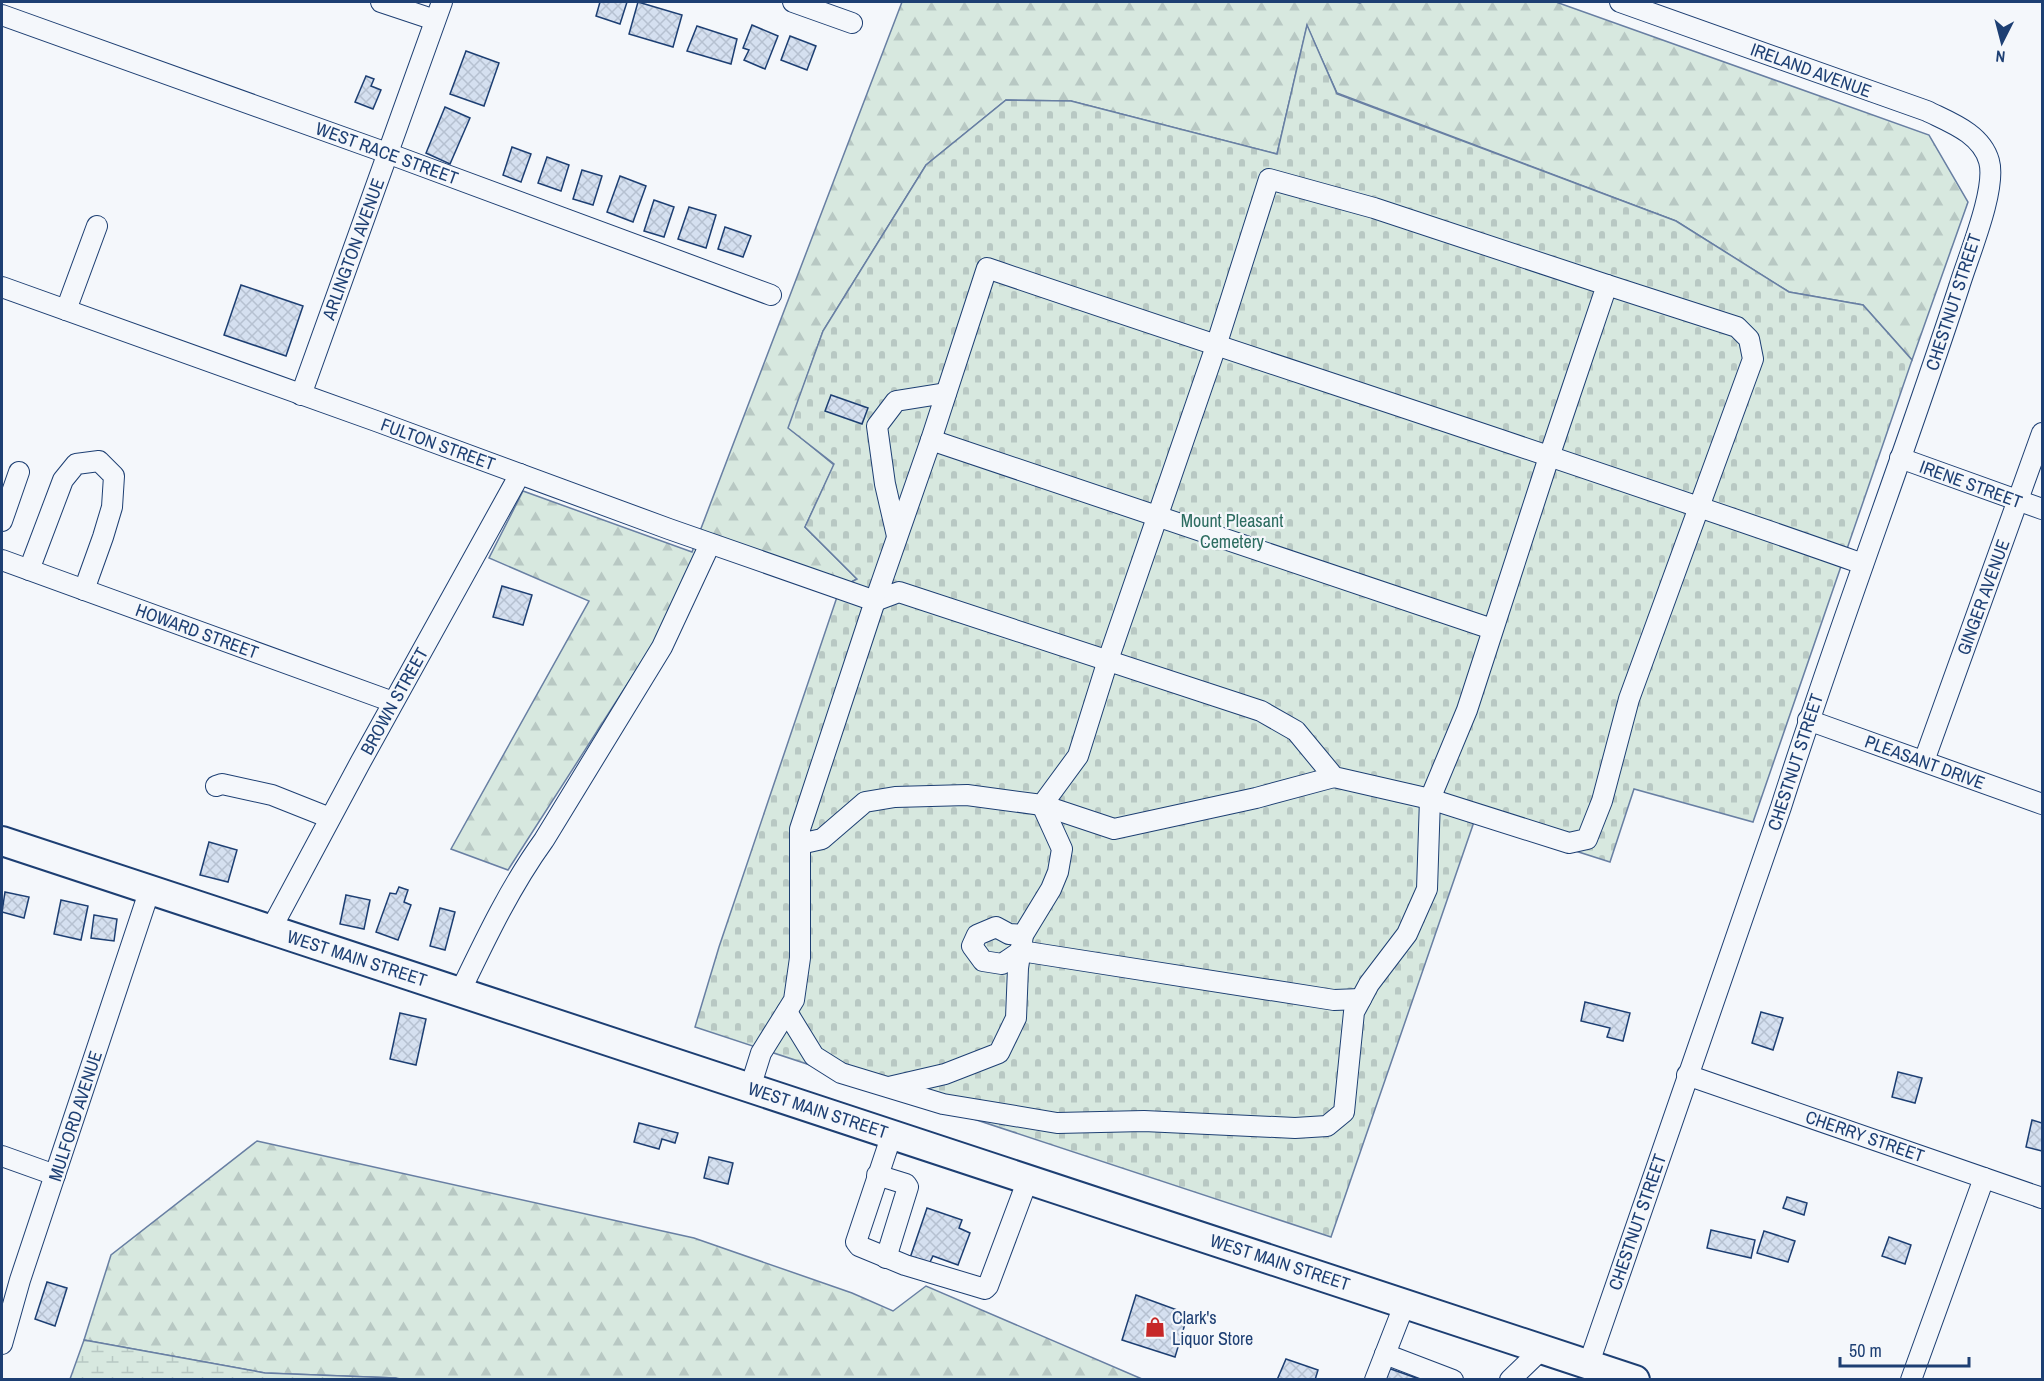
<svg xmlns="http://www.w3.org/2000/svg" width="2044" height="1381" viewBox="0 0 2044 1381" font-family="'Archivo Narrow',sans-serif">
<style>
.forest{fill:url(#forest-firs);stroke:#687fa3;stroke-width:1.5}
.wetland{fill:url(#wetland-marsh);stroke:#687fa3;stroke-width:1.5}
.cemetery{fill:url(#cemetery-stones);stroke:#687fa3;stroke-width:1.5}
.building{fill:url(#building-cross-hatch);stroke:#1d3f73;stroke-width:1.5}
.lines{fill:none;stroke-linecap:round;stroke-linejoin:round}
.minor-casing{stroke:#1d3f73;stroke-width:22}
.highway-casing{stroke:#1d3f73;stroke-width:32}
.minor{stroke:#f4f7fb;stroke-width:20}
.highway{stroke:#f4f7fb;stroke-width:28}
.labels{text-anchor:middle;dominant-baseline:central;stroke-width:4.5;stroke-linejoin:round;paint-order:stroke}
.street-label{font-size:18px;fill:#1d3f73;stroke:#f4f7fb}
.park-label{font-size:18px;fill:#2c6c60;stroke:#f4f7fb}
.poi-label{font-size:18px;fill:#1d3f73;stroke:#f4f7fb;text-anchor:start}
</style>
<defs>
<pattern id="forest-firs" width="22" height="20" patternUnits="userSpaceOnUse" patternTransform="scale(1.5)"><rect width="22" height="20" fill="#d7e8df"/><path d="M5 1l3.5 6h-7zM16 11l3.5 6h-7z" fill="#b8c8c3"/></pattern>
<pattern id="wetland-marsh" width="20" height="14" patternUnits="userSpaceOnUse" patternTransform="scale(1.5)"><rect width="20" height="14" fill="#d7e8df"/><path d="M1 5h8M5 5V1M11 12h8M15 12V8" fill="none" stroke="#b8c8c3"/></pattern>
<pattern id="cemetery-stones" width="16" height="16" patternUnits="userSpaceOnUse" patternTransform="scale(1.5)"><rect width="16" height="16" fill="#d7e8df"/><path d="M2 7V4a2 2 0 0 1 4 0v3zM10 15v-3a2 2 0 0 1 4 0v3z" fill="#b8c8c3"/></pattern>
<pattern id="building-cross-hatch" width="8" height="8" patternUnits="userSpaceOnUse" patternTransform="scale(1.5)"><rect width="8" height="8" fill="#d5e0f0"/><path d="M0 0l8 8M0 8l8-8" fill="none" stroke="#b6c1d1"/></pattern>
</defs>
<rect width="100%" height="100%" fill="#f4f7fb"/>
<g class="forest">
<path d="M902 2H1355L1360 3 1361 2H1556L1929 135 1968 202 1912 360 1863 305 1789 292 1676 221 1337 93 1307 26 1277 154 1071 101 1006 100 926 165 823 331 789 428 834 465 805 527 857 579 840 588 721 538 508 870 451 849 589 601 489 558 523 491 692 552Z"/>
<path d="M257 1141 694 1238 852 1293 893 1311 926 1286 1142 1379 400 1380 395 1378 265 1373 84 1340 111 1255Z"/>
</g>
<path class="wetland" d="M84 1340 265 1373 396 1378 400 1379H70Z"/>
<path class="cemetery" d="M1307 25 1337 94 1676 221 1789 292 1863 305 1912 360 1753 822 1634 789 1610 862 1475 819 1331 1237 695 1027 719 947 840 588 857 579 805 527 834 464 788 428 823 331 926 165 1006 100 1071 101 1277 154Z"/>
<g class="building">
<path d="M600 2H627L620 24 596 16Z"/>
<path d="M638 2 682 15 673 47 629 34Z"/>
<path d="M752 25 778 36 765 69 744 60 749 50 743 48Z"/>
<path d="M697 26 737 39 731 64 687 51Z"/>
<path d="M790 36 816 46 807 70 781 60Z"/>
<path d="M466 51 499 63 484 106 450 94Z"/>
<path d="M366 76 374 79 371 86 381 90 373 109 355 102Z"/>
<path d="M445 107 470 118 450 164 426 153Z"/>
<path d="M512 147 531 154 521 182 503 175Z"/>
<path d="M547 157 569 165 561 191 538 183Z"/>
<path d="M582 170 602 176 593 205 573 199Z"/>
<path d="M620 176 646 186 633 222 607 212Z"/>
<path d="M654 200 674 207 664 237 644 231Z"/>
<path d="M689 207 716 215 706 248 678 239Z"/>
<path d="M725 227 751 236 743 257 718 249Z"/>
<path d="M241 285 303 306 286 356 224 335Z"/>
<path d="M831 395 868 408 862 424 825 411Z"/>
<path d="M502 586 532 595 523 625 493 617Z"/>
<path d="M209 842 237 850 228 882 200 875Z"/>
<path d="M399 887 408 890 404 902 411 905 398 940 376 932 390 893 396 894Z"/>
<path d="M5 892 29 897 24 918 2 912Z"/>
<path d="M346 895 370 900 364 929 340 924Z"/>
<path d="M61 900 88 906 81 940 54 934Z"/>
<path d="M440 908 455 912 445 950 430 946Z"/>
<path d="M94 915 117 919 114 941 91 938Z"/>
<path d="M1585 1002 1630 1013 1623 1041 1607 1037 1610 1028 1581 1021Z"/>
<path d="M1761 1012 1783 1018 1773 1050 1752 1043Z"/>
<path d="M400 1013 426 1019 416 1065 390 1059Z"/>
<path d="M1898 1072 1922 1078 1915 1103 1892 1097Z"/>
<path d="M2032 1120 2042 1123V1151L2026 1147Z"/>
<path d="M639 1123 678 1133 675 1143 662 1139 659 1149 634 1142Z"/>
<path d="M709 1157 733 1163 728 1184 704 1178Z"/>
<path d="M1787 1197 1807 1203 1804 1215 1783 1208Z"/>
<path d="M927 1208 962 1220 959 1228 970 1233 958 1265 933 1256 929 1264 910 1258Z"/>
<path d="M1711 1230 1755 1240 1751 1258 1707 1248Z"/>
<path d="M1764 1231 1795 1241 1788 1262 1757 1253Z"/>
<path d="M1889 1237 1911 1245 1905 1264 1882 1256Z"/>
<path d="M47 1282 67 1288 55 1326 35 1319Z"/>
<path d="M1136 1295 1188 1314 1175 1357 1122 1340Z"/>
<path d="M1286 1359 1318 1370 1315 1380H1277Z"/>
<path d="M1388 1368 1422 1380H1385Z"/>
</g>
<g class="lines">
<g class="minor-casing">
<g id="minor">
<path d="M381 2 435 20"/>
<path d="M793 2 852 23"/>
<path d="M2 15 387 153 771 295"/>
<path d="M1607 285 1737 327 1749 339 1753 359 1629 699 1602 801 1587 839 1569 843 1430 799 1334 777 1296 731 1261 711 899 592 875 601 931 440 987 268C1278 367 1572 461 1863 564"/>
<path d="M2 287 376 421 669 529 875 601 800 829V958L794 1000 761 1053 750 1088"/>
<path d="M66 310 97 226"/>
<path d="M301 395 442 2"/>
<path d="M931 440 1492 629"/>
<path d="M1900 458 2042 509"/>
<path d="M2 521 19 472"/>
<path d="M897 536 885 484 877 426 896 401 946 393"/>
<path d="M2 560 393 702"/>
<path d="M29 570 63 480 76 464 99 461 114 476 112 507 103 537 84 590"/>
<path d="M1808 720 2042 804"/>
<path d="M1924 761 2042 433"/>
<path d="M216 786 222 784 272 795 330 818"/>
<path d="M1042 805 1114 829 1256 798 1334 777"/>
<path d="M271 929 360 763 520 474"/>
<path d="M1023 935 1009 934 996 927 977 935 972 946 983 961 1002 964 1021 951 1334 1000 1361 999"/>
<path d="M460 992C485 940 510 887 544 840L662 647 710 544"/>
<path d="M787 1012 814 1056 841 1073 943 1104 1057 1123 1144 1121 1295 1128 1327 1126 1344 1112 1354 1012 1369 984 1407 934 1427 889 1430 799 1467 710 1549 457 1607 285 1374 208 1269 179 1216 346 1108 660 1078 756 1042 805 967 795 895 797 865 802 822 839 800 844"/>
<path d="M1687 1075 2042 1198"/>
<path d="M889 1087 945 1074 999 1053 1016 1018 1018 968 1023 935 1051 889 1058 872 1062 849 1042 805"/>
<path d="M892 1134 856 1242 859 1246 905 1265 985 1289 988 1286 1028 1179"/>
<path d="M2 1156 55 1175"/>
<path d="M877 1175 906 1184 908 1187 886 1258"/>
<path d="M2 1344 20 1280 150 889"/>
<path d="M1385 1354 1453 1380"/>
<path d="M1589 1363 1781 807C1836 633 1902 462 1959 287 1968 257 1997 189 1989 161 1981 133 1949 122 1927 111L1620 2"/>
<path d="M1375 1380 1405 1303"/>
<path d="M1510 1380 1543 1348"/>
<path d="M1911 1380 1984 1178"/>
</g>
</g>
<g class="highway-casing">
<path id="highway" d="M2 841 1635 1380"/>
</g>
<use href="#minor" class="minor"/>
<use href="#highway" class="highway"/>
</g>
<defs>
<g id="shop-bare" transform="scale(1.62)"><path d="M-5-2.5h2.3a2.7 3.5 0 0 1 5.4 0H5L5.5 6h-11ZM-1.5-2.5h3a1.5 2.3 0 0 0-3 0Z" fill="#c62828" stroke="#f4f7fb" stroke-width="2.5" paint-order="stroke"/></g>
</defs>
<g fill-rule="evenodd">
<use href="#shop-bare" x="1155" y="1327"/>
</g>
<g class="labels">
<g class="street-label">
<text transform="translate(1811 70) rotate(20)">IRELAND AVENUE</text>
<text transform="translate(387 153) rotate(20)">WEST RACE STREET</text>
<text transform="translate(353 249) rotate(-70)">ARLINGTON AVENUE</text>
<text transform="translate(1953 302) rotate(-72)">CHESTNUT STREET</text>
<text transform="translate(438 444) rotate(20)">FULTON STREET</text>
<text transform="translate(1971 484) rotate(20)">IRENE STREET</text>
<text transform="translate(1983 597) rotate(-70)">GINGER AVENUE</text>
<text transform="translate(197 631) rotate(20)">HOWARD STREET</text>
<text transform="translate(394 701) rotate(-61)">BROWN STREET</text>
<text transform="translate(1795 762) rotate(-72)">CHESTNUT STREET</text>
<text transform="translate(1925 762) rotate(20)">PLEASANT DRIVE</text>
<text transform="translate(357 958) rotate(18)">WEST MAIN STREET</text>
<text transform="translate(818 1110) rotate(18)">WEST MAIN STREET</text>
<text transform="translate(75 1116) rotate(-72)">MULFORD AVENUE</text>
<text transform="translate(1865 1136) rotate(19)">CHERRY STREET</text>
<text transform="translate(1637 1222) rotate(-71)">CHESTNUT STREET</text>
<text transform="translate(1280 1262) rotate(18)">WEST MAIN STREET</text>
</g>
<g class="park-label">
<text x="1232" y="520">Mount Pleasant<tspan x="1232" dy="21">Cemetery</tspan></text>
</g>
<g class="poi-label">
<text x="1172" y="1317">Clark's<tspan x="1172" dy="21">Liquor Store</tspan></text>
</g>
</g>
<rect width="2044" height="1381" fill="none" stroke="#1d3f73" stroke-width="6"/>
<g transform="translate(2002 42) rotate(186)" stroke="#f4f7fb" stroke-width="4.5" paint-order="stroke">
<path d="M0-4.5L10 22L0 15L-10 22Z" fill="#1d3f73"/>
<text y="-9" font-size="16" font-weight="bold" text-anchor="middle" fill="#1d3f73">N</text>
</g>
<path d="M1840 1357v9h129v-9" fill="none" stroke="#1d3f73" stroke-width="3"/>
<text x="1849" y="1357" font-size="18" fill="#1d3f73" stroke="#f4f7fb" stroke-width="4.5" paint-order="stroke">50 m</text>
</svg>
